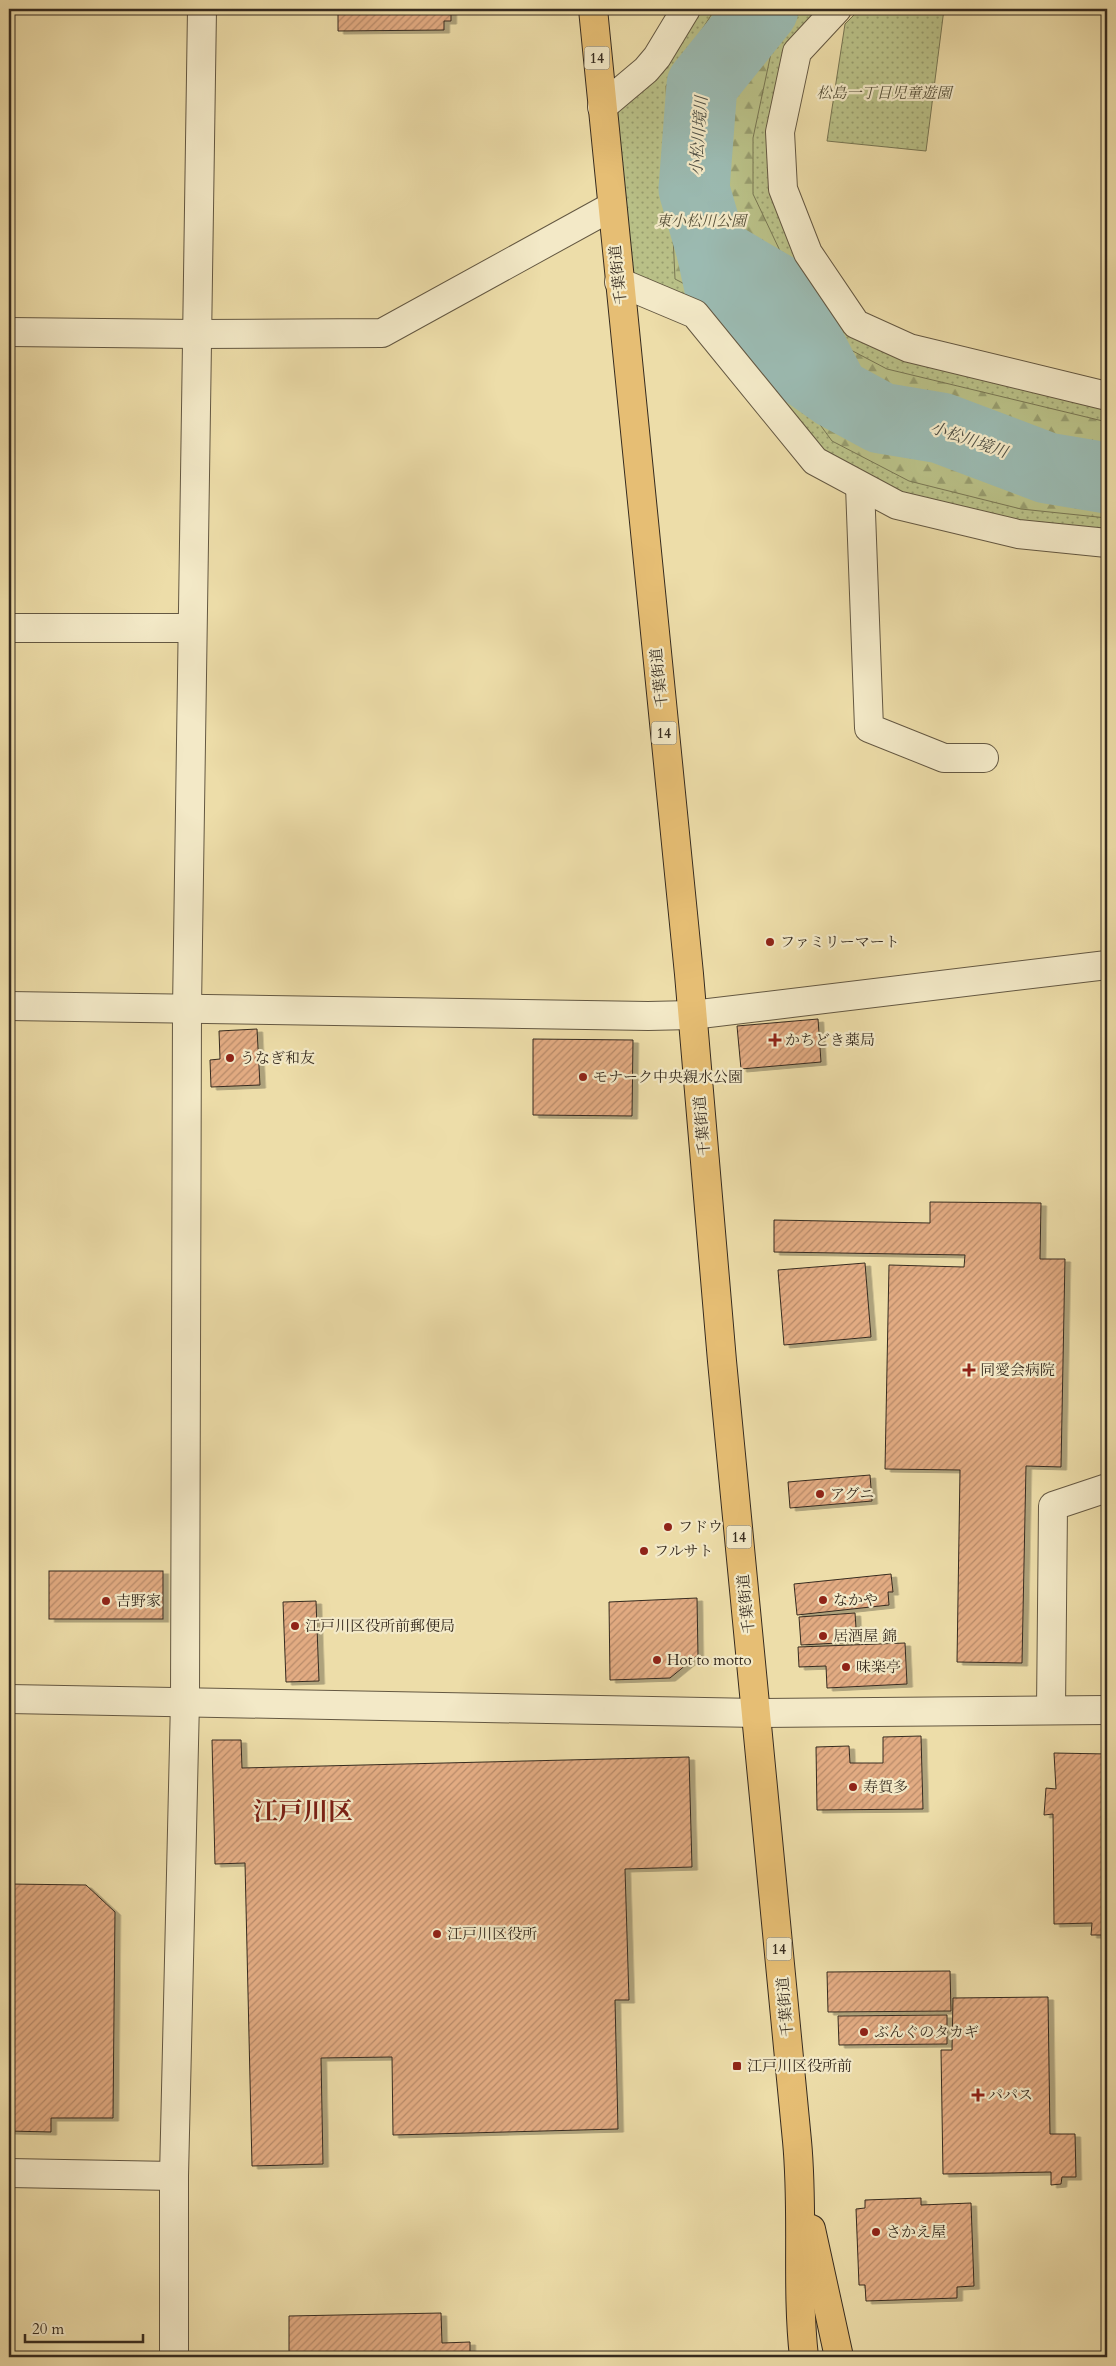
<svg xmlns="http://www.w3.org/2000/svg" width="1116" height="2366" viewBox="0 0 1116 2366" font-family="Cardo,'Noto Serif JP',serif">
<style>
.grass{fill:url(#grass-dots);stroke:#787653}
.forest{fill:url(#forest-firs);stroke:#787653}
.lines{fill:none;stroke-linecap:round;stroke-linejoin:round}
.river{stroke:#9bbab1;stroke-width:71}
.building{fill:url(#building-hatch);stroke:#362b1f;filter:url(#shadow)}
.minor-casing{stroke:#645842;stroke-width:30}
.highway-casing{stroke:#362b1f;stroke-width:30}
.minor{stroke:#f3e9c7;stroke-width:28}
.highway{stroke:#e6be74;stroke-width:28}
.poi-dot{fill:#8f2418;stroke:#f3e9c7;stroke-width:2}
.labels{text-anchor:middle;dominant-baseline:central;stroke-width:4.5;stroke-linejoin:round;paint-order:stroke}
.shield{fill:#f3e9c7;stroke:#6f6451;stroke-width:1}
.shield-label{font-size:14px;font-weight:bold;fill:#362b1f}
.park-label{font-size:15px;font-style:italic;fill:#575039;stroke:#f3e9c7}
.street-label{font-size:15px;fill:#362b1f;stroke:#f3e9c7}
.poi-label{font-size:15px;fill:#362b1f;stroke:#f3e9c7;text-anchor:start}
.water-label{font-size:16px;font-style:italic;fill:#4f4f44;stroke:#f3e9c7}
.town-label{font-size:25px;font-weight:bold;fill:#7a1f14;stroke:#f3e9c7}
</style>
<defs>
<pattern id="grass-dots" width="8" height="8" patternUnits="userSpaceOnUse" patternTransform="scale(1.25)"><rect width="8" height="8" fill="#b9c087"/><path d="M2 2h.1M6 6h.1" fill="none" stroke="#979c6e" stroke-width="1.8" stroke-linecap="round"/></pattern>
<pattern id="forest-firs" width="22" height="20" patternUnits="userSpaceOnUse" patternTransform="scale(1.25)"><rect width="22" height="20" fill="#b9c087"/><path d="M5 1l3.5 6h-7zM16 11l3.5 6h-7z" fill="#979c6e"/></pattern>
<pattern id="building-hatch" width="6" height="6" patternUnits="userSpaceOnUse" patternTransform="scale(1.25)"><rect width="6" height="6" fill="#e2ab82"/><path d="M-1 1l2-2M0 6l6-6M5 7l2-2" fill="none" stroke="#b88b6a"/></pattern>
<filter id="shadow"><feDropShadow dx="5.5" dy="3" stdDeviation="0" flood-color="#0004"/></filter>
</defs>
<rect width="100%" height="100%" fill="#eddda9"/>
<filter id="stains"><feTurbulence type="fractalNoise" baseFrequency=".004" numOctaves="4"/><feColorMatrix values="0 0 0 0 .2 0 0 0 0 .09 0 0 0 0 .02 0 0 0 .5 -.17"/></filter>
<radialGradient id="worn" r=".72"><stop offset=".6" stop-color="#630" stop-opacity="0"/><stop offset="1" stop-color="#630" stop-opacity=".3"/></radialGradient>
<g class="grass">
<path d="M686 9H837L797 52 783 189 856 324 1107 396V543L1018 534 823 465 695 314 619 282 602 107Z"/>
<path d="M860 9H944L926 151 827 141 845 24Z"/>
</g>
<path class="forest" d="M715 9H804L774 39 753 138V194L791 274 828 338 887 369 1107 422V518L1021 509 909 481 832 441 737 311 675 279 666 86Z"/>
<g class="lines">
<g class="river">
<path d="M763 9 702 85 694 189 712 251 726 316 835 393 881 418 941 428 1047 468 1107 478"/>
<path d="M712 251 782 292 830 384"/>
</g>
</g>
<g class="building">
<path d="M248 9H451V21H444V30L338 31V10L248 11Z"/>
<path d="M818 1019 821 1062 741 1069 737 1026Z"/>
<path d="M257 1029 260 1085 211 1087 210 1060 220 1059 219 1031Z"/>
<path d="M533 1039 633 1040 632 1116 533 1115Z"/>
<path d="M930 1202 1041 1203 1040 1259H1065L1061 1467 1026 1466 1022 1663 957 1662 960 1470 885 1469 889 1265 964 1267 965 1255 774 1252V1220L930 1223Z"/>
<path d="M865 1263 871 1337 784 1345 778 1270Z"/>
<path d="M870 1475 872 1501 790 1508 788 1482Z"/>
<rect x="49" y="1571" width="114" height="48"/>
<path d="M891 1574 893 1592H888L889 1605 797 1615 794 1584Z"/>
<path d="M697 1598 698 1655 670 1678 610 1680 609 1602Z"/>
<path d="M316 1601 319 1681 286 1682 283 1602Z"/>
<path d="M855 1613 857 1642 801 1645 799 1617Z"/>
<path d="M905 1643 907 1684 827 1688 826 1666 799 1667 798 1647Z"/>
<path d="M921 1736 923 1809 817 1810 816 1747 849 1746 850 1763H883V1737Z"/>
<path d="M212 1740H241L242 1768 689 1757 692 1867 625 1869 629 2000H615L618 2129 393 2135 392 2057 321 2058 323 2164 252 2166 245 1863 215 1864Z"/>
<path d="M1054 1753 1107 1754V1935H1091L1092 1923 1054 1924 1053 1814 1044 1815 1046 1788 1056 1789Z"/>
<path d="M9 1884 86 1885 115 1912 113 2118H51V2132L9 2131Z"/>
<path d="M950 1971 951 2011 828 2012 827 1972Z"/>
<path d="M1048 1997 1050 2134H1075L1076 2177H1062L1061 2184 1051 2185V2172L943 2174 941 2050H952L953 1998Z"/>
<path d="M947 2015V2044L839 2045 838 2016Z"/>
<path d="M921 2198V2205L971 2203 974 2286 957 2287V2298L866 2301 865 2285H859L856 2209 865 2208V2200Z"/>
<path d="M441 2313 442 2343 470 2342V2357H289V2316Z"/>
</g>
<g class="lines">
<g class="minor-casing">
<g id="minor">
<path d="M837 9 797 52 780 132 783 189 808 253 856 324 909 348 1107 396"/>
<path d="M602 107 646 70 657 57 686 9"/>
<path d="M619 282 695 314 815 461 897 505 1018 534 1107 543"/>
<path d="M9 332 196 334 382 333 611 207"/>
<path d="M860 486 869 728 944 758H984"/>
<path d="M9 628H192"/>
<path d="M9 1006 648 1016 692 1015 1107 965"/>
<path d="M9 1699 757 1713 1107 1710"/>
<path d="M1051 1710 1053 1506 1107 1488"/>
<path d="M9 2173 174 2176"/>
<path d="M174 2357V2176L185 1701 187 1009 202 9"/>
</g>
</g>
<g class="highway-casing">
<g id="highway">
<path d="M593 9 689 974 722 1361 797 2141C804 2213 796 2285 804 2357"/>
<path d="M811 2229 839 2357"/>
</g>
</g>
<use href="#minor" class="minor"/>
<use href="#highway" class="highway"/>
</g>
<g class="poi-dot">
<circle cx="770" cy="942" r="5"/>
<path d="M772.5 1032.5h5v5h5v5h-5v5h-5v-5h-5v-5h5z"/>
<circle cx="230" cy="1058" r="5"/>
<circle cx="583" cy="1077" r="5"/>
<path d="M966.5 1362.5h5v5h5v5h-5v5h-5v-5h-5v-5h5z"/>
<circle cx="820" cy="1494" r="5"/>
<circle cx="668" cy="1527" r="5"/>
<circle cx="644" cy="1551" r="5"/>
<circle cx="823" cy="1600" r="5"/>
<circle cx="106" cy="1601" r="5"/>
<circle cx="295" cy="1626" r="5"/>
<circle cx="823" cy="1636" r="5"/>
<circle cx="657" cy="1660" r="5"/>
<circle cx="846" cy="1667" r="5"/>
<circle cx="853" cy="1787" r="5"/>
<circle cx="437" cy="1934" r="5"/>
<circle cx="864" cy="2032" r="5"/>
<rect x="732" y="2061" width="10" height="10" rx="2.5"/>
<path d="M975.5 2087.5h5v5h5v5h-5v5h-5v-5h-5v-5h5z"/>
<circle cx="876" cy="2232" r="5"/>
</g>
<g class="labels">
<g class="shield">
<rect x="584.5" y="46.5" width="25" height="23" rx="4"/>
<rect x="651.5" y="721.5" width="25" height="23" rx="4"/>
<rect x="726.5" y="1525.5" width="25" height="23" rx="4"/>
<rect x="766.5" y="1937.5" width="25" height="23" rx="4"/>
</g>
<g class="shield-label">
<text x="597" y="58">14</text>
<text x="664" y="733">14</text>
<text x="739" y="1537">14</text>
<text x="779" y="1949">14</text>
</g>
<g class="park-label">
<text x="884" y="93">松島一丁目児童遊園</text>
<text x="701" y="221">東小松川公園</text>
</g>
<g class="street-label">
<text transform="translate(618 275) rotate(-96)">千葉街道</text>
<text transform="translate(659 678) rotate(-96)">千葉街道</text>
<text transform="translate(702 1126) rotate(-95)">千葉街道</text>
<text transform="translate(746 1604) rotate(-96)">千葉街道</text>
<text transform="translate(785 2007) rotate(-95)">千葉街道</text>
</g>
<g class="poi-label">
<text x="780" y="942">ファミリーマート</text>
<text x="785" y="1040">かちどき薬局</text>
<text x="240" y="1058">うなぎ和友</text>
<text x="593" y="1077">モナーク中央親水公園</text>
<text x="980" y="1370">同愛会病院</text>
<text x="830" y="1494">アグニ</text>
<text x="678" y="1527">フドウ</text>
<text x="654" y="1551">フルサト</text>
<text x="833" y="1600">なかや</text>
<text x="116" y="1601">吉野家</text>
<text x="305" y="1626">江戸川区役所前郵便局</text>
<text x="833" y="1636">居酒屋 錦</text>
<text x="667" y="1660">Hot to motto</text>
<text x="856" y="1667">味楽亭</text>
<text x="863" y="1787">寿賀多</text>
<text x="447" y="1934">江戸川区役所</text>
<text x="874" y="2032">ぶんぐのタカギ</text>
<text x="747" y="2066">江戸川区役所前</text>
<text x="988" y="2095">パパス</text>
<text x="886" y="2232">さかえ屋</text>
</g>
<g class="water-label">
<text transform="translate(699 136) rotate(-86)">小松川境川</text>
<text transform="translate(969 440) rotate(19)">小松川境川</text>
</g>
<g class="town-label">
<text x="303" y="1812">江戸川区</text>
</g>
</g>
<rect width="1116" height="2366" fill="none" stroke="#eddda9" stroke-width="30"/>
<rect x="10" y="10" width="1096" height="2346" fill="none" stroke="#362b1f" stroke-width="2.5"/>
<rect x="15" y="15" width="1086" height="2336" fill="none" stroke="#362b1f"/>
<path d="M25 2334v8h118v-8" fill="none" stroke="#362b1f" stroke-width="2.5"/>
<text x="32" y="2334" font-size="15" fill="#362b1f" stroke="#f3e9c7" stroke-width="4" paint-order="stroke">20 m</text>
<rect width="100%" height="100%" filter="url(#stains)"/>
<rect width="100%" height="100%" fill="url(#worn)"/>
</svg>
